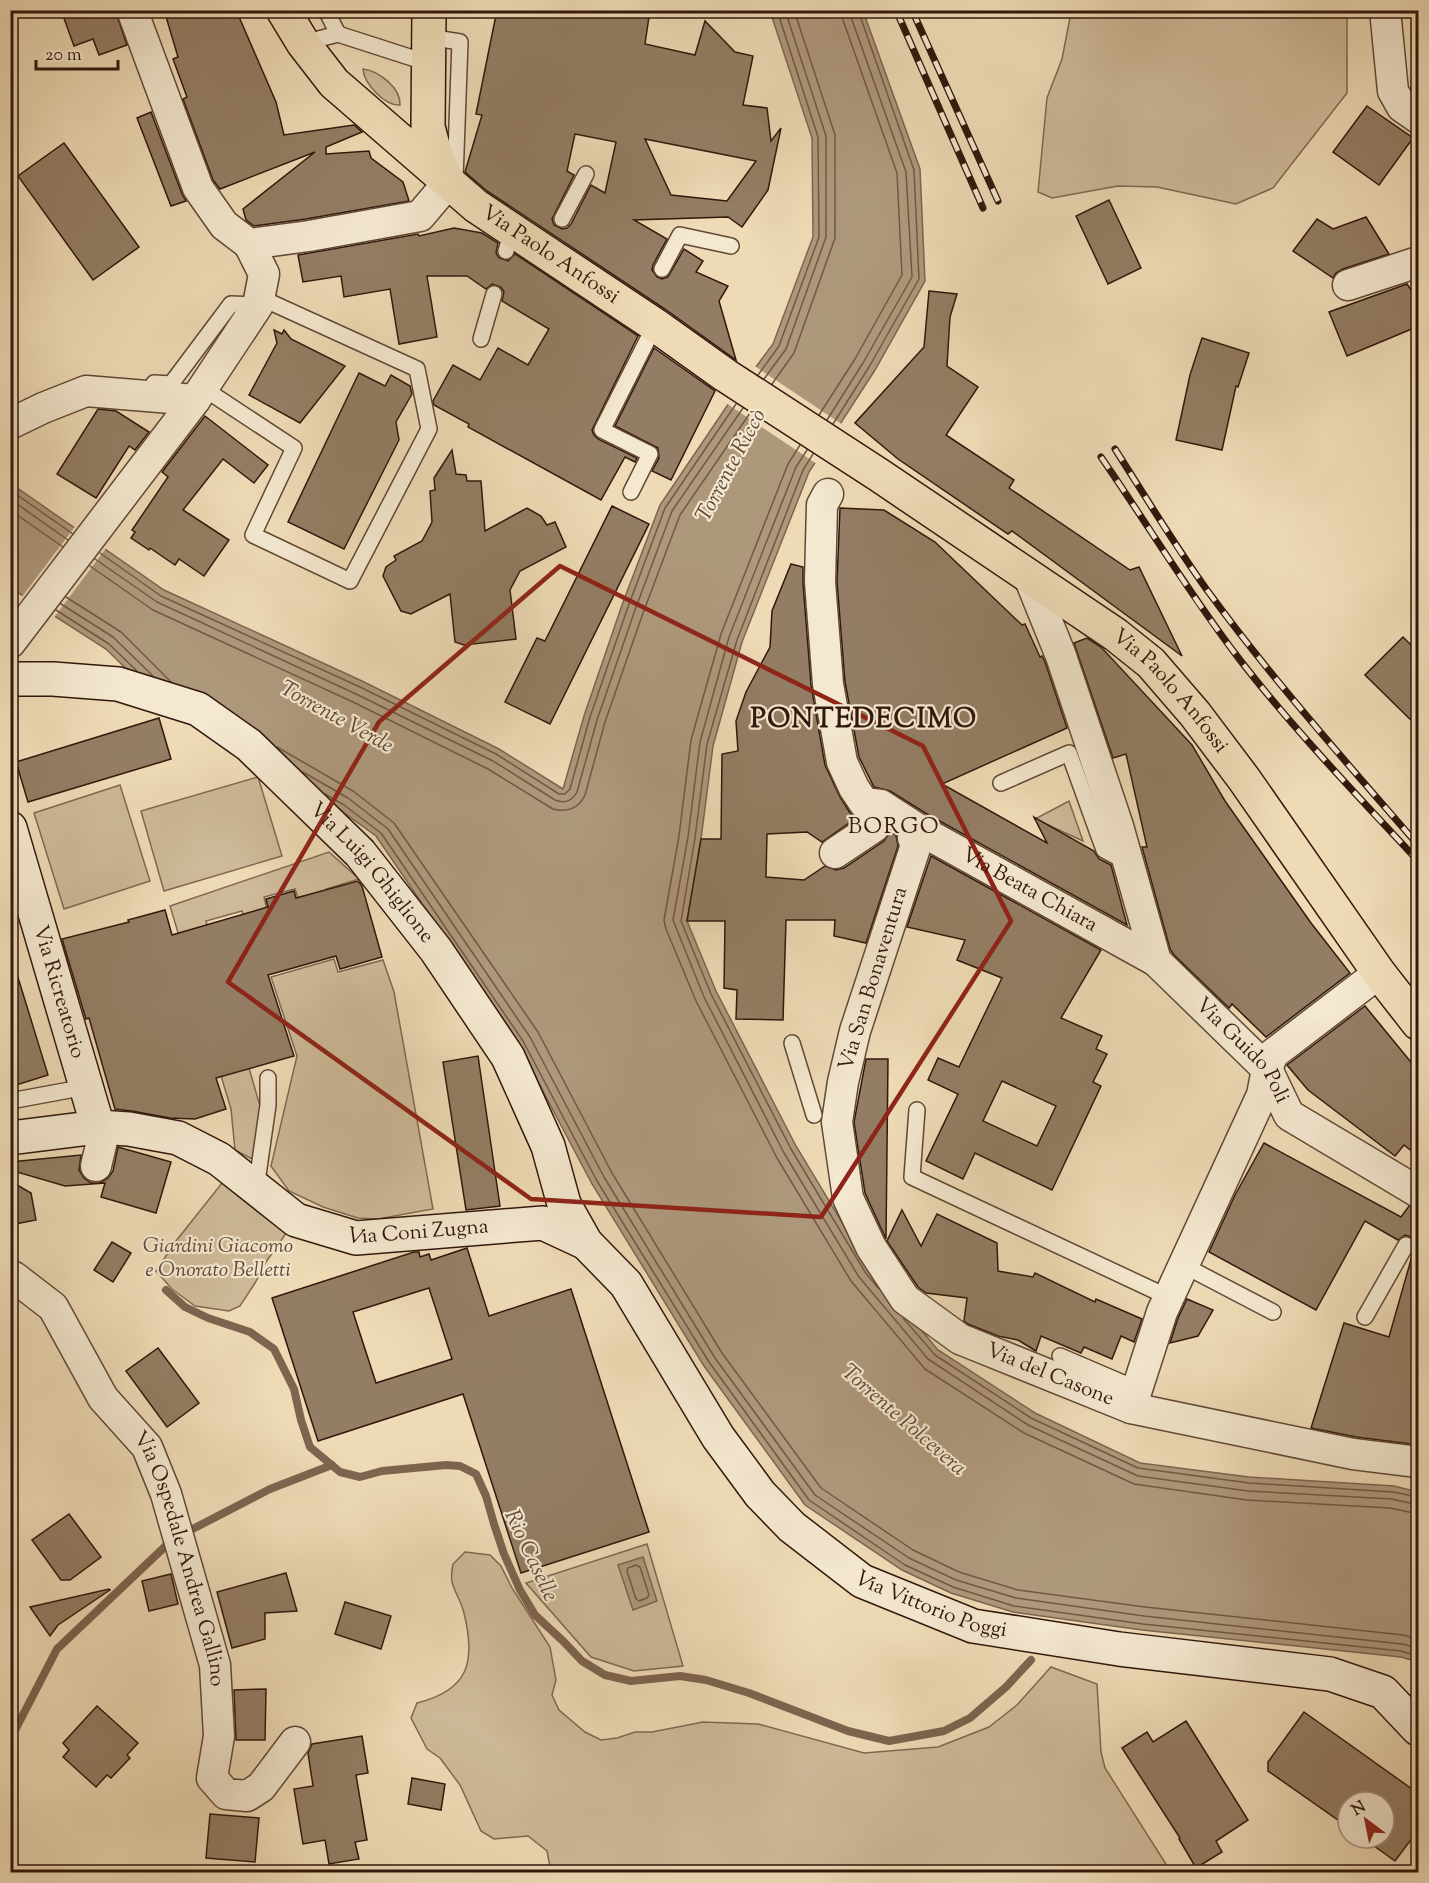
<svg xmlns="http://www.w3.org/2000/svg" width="1429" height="1883" viewBox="0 0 1429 1883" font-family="'Sorts Mill Goudy',serif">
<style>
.green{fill:#ceba99;stroke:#806852;stroke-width:1.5}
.water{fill:#ae987c;stroke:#7c644f;stroke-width:1.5}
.pier{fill:#eedbb6}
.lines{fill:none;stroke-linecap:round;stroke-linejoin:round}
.shore{stroke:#705844;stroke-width:1.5}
.stream{stroke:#7c644f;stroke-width:8}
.building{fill:#937d64;stroke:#31170c;stroke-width:1.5;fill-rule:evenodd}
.lane-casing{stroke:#604836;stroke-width:18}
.street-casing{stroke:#604836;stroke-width:33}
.secondary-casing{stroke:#31170c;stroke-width:36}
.primary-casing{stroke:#31170c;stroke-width:36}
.lane{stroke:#f4e8d0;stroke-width:15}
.street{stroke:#f4e8d0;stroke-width:30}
.secondary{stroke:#f4e8d0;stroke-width:33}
.primary{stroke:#eedbb6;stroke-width:33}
.rail-casing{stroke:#31170c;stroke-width:7}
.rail{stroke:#f4e8d0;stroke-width:4.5;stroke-dasharray:14;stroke-linecap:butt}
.marked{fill:none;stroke:#8f2418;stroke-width:4.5;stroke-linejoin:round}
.labels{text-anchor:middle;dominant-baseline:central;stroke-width:4.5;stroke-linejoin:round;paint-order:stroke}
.street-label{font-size:21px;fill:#31170c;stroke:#f4e8d0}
.park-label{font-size:21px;font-style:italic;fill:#604836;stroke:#f4e8d0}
.water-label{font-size:22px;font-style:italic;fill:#634b39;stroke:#f4e8d0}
.neighbourhood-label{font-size:22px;letter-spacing:1.5px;fill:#31170c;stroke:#f4e8d0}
.district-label{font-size:27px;font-weight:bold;letter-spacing:1.5px;fill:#31170c;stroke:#f4e8d0}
</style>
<rect width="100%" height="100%" fill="#eedbb6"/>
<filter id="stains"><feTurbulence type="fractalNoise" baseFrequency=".00333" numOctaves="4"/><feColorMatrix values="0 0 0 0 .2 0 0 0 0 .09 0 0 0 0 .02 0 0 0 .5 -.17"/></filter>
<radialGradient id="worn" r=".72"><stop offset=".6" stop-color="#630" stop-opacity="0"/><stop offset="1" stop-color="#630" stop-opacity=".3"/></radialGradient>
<g class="green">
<path d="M1069 11H1349L1347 13V93L1273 188 1236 204 1157 187 1118 186 1052 198 1038 192 1047 98 1062 59 1070 18Z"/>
<path d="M363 69C379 71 401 88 400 105 385 106 364 84 363 69Z"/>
<path d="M258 777 282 856 164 891 141 811Z"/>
<path d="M120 785 150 881 64 909 34 813Z"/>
<path d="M1069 801 1083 841 1035 819Z"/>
<path d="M329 852 359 879 326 889 328 896 300 904 295 889 264 897 268 914 245 920 242 911 206 921 260 1106 254 1160 235 1150 231 1109 170 906Z"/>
<path d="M334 959 338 972 383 960 394 992 433 1209 378 1219 358 1218 323 1207 289 1191 271 1166 297 1056 271 977Z"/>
<path d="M222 1183 287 1232 266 1262 255 1283 240 1306 229 1311 195 1306 172 1289 156 1271 176 1241Z"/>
<path d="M647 1544 683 1666 634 1671 591 1657 526 1583Z"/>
<path d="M465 1552 490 1555 501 1566 512 1588 550 1647 556 1680 552 1695 559 1710 585 1732 601 1740 617 1738 635 1732H652L703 1722 758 1724 864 1753 938 1747 989 1727 1017 1705 1051 1667 1097 1684 1101 1752 1105 1768 1171 1872H551L547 1851 528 1836 494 1839 481 1831 460 1785 440 1758 427 1749 411 1718 417 1703C469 1690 476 1662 464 1613 462 1603 455 1593 452 1582 451 1577 452 1569 453 1564Z"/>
</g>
<g class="water">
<path d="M770 11H863L920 169 925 281 875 370 809 472 742 642 713 746 701 839 687 921 716 991 796 1146 870 1269 938 1350 1035 1413 1140 1463 1249 1477 1394 1486 1418 1492V1662L1401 1657 1142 1630 1013 1612 951 1593 902 1570 805 1505 704 1366 592 1184 518 1044 376 836 340 810 168 710 106 649 11 588 10 483 164 590 362 681 499 749 563 789 584 716 622 605 660 505 727 406 773 344 813 237 812 138Z"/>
<path d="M643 1557 657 1601 633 1610 618 1565Z"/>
</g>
<g class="pier">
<path d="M753 365 843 425 817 464 726 403Z"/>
<path d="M76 525 107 547 53 619 21 598Z"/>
</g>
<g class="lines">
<g class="shore">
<path d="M758 375 779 346 819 237 818 137 777 10"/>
<path d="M764 379 786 349 826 237V136L785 10"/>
<path d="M772 384 794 353 835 238V135L794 10"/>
<path d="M819 415 855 359 902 275 897 173 843 20 841 10"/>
<path d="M827 420 863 363 912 277 906 172 851 17 850 10"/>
<path d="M833 424 869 367 919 279 914 170 858 10"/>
<path d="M800 445 788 464 721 634 691 740 679 836 664 920 666 929 696 1001 777 1158 851 1281 925 1369 1024 1433 1134 1484 1247 1500 1390 1508 1418 1514"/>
<path d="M807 450 796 467 729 637 700 742 688 837 673 920 704 997 784 1153 859 1277 928 1359 1028 1425 1138 1476 1248 1491 1392 1499 1418 1505"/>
<path d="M813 454 803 470 737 640 707 744 695 838 681 921 711 994 791 1149 865 1272 878 1288"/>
<path d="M10 490 73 534"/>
<path d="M10 499 68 540"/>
<path d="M10 510 63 547"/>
<path d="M100 553 161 596 360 687 496 754 559 794H565L570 789 590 717 628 607 665 508 736 404"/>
<path d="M95 559 157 602 356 694 493 761 555 800C565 804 572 801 577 792L597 720 635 610 672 511 743 408"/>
<path d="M90 566 153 610 353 702 488 769 553 809C567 813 579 808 585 795L605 722 643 613 680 515 750 413"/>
<path d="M66 597 121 632 171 682"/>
<path d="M61 604 113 637 153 676"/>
<path d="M56 610 109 644 137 671"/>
<path d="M277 747 353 791 394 823 538 1032 612 1173 722 1353 821 1488 913 1550 959 1572 1018 1590 1145 1607 1403 1635 1418 1639"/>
<path d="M303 772 348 798 388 829 530 1037 604 1177 715 1358 815 1495 909 1558 956 1580 1016 1598 1144 1616 1402 1644 1418 1648"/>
<path d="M325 794 344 805 381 833 523 1041 597 1181 709 1362 809 1500 905 1565 953 1587 1014 1606 1143 1624 1401 1651 1418 1656"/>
<path d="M903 1318 935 1355 1031 1418 1138 1468 1249 1483 1393 1492 1418 1497"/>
<path d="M636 1565 640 1567 649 1595 647 1598 639 1601 636 1599 627 1571 628 1568Z"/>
</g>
<g class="stream">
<path d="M166 1290 185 1307 208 1318 250 1332 274 1349 294 1389 301 1420 310 1447 340 1472 360 1477 382 1471 446 1465 460 1466 476 1474 486 1496 494 1524 504 1554 520 1590 535 1615 564 1642 582 1661 605 1675 631 1681 680 1676 706 1680 749 1693 848 1731 889 1741 944 1731 970 1718 1006 1687 1031 1660"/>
<path d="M183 1534 270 1489 332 1465"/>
<path d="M10 1740 57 1649 172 1540"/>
</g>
</g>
<g class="building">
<path d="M61 10H115L127 45 99 55 93 39 74 46Z"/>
<path d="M164 10H236L276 102 284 135 354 125 362 132 326 147V154L369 151 371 158 403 182 409 201 306 219 254 226 246 220 243 209 315 152 220 189 213 180 183 99 187 97 173 59 178 57Z"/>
<path d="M497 10H650L645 44 695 55 705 21 735 52 753 56 743 105 767 108 771 141 781 128 768 190 742 227 728 217 634 220 667 239 653 265 652 270 657 277 662 279 668 277 684 249 703 261 696 272 728 286 719 301 736 360 665 309 487 191 465 172 482 115 476 114ZM575 134 616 142 605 193 591 185 571 224 567 228 562 229 554 225 552 219 574 175 567 171ZM645 139 756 161 727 201 671 195Z"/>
<path d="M1367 106 1413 138 1379 185 1333 152Z"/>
<path d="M151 112 182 194 186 201 171 206 137 118Z"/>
<path d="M64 143 139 247 93 280 18 176Z"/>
<path d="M1109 200 1141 268 1108 284 1076 216Z"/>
<path d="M1366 217 1389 254 1343 269 1336 273 1333 278 1293 251 1317 219 1333 229Z"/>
<path d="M454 228 482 233 498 243 496 253 499 258 508 261 515 254 638 336 592 430 594 435 598 439 637 458 635 462 625 457 601 500 468 427 469 424 434 405 433 401 453 365 480 380 498 348 528 365 549 329 502 301 504 292 501 287 492 284 486 289 467 276H427L437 337 399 344 390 289 344 297 341 276 303 282 298 255 418 234 419 236Z"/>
<path d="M1407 284 1419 302V326L1347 356 1329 312Z"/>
<path d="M929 291 957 294 950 317 947 366 978 387 946 435 1014 480 1009 488 1130 570 1139 567 1182 656 1012 531 1008 534 898 459 855 423 924 347Z"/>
<path d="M274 330 282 334 284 330 291 339 345 366 300 423 249 395 277 343Z"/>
<path d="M1202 338 1249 353 1238 387 1236 386 1222 450 1176 440 1190 375Z"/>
<path d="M654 348 715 391 671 480 652 471 659 458 658 448 615 426Z"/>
<path d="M359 373 385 386 391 375 410 386 412 394 396 422 399 440 344 549 288 522Z"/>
<path d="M98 409 116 411 149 432 135 450 129 446 96 498 57 474Z"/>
<path d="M205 416 268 465 254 483 223 459 183 510 229 540 204 576 179 559 175 565 150 548 149 550 131 538 135 532 132 530 168 477 162 472Z"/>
<path d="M452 450 456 474 466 475 467 481H481L485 531 527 508 541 516 547 525 555 522 566 547 520 571 510 590 516 639 464 645 455 642 450 594 411 614 401 611 383 576 386 567 396 560 394 556 422 541 432 522 430 491 435 490 434 478Z"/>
<path d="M612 506 649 524 550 724 505 702 537 638 545 641Z"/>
<path d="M840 508 884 510 935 542 1022 625 1025 624 1040 657 1042 656 1045 662 1067 728 942 784 1047 843 1034 817 1094 851 1099 859 1111 865 1127 925 927 814 890 791 874 787 859 757 845 682 837 582Z"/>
<path d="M791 564 803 567V583L811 685 825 765 840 797 850 813 856 818 822 842 807 832 767 834 766 877 804 880 825 866 836 870 844 868 884 841 890 832 896 835 898 846 866 943 834 936 835 920H786L783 1020 736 1019 737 990 724 988 725 921H687L701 839H721L722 754 738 751 736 721 746 692 770 647 772 611Z"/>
<path d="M1403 637 1419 653V728L1365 675Z"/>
<path d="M1087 638 1101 647 1192 745 1225 801 1311 923 1350 973 1266 1037 1232 1004 1229 1008 1174 955 1170 949 1142 847H1147L1126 754 1113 758 1074 643Z"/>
<path d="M159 718 171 759 28 802 16 762Z"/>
<path d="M931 856 1101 950 1061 1018 1102 1036 1096 1049 1107 1054 1093 1082 1101 1086 1052 1190 975 1153 963 1179 926 1161 958 1094 928 1080 938 1058 959 1067 1002 978 957 960 965 940 907 927ZM1002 1081 1056 1106 1037 1146 983 1121Z"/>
<path d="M358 881 362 886 382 957 340 969 336 956 268 975 294 1056 216 1078 226 1109 195 1119 170 1118 132 1111 115 1109 89 1018 86 1019 62 939 129 922 128 920 165 910 172 935 268 907 266 899 294 891 296 898Z"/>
<path d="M16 971 48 1075 10 1087V972Z"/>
<path d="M1365 1006 1419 1072V1157L1404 1145 1395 1156 1308 1090 1287 1065Z"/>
<path d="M478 1056 500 1206 466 1210 443 1062Z"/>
<path d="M866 1059H888L886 1239 865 1193 854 1122Z"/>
<path d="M1264 1143 1401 1217 1409 1206 1419 1209V1253L1414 1251 1416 1244 1411 1237 1405 1235 1398 1240 1365 1221 1316 1310 1209 1252 1235 1195Z"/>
<path d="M118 1147 171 1162 156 1213 101 1197 105 1183 65 1186 10 1170V1162L81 1155 79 1170 84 1178 91 1183H100L108 1178 113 1171Z"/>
<path d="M10 1181 31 1193 36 1220 10 1225Z"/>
<path d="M902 1210 921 1246 937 1214 997 1243 998 1271 1033 1277 1035 1273 1095 1302 1096 1299 1142 1319 1134 1342 1121 1336 1112 1359 1084 1347 1081 1353 1041 1336 1036 1351 1018 1340 998 1336 968 1324 964 1321 967 1298 926 1293 918 1287 887 1241Z"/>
<path d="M112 1242 131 1253 113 1282 94 1270Z"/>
<path d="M467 1248 489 1316 571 1289 649 1532 521 1573 463 1394 318 1441 272 1298 414 1252H419L420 1257 429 1254 431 1260ZM429 1288 452 1359 376 1383 353 1312Z"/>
<path d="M1412 1256 1419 1257V1445L1356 1437 1311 1428 1344 1323 1389 1337Z"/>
<path d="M1187 1299 1213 1310 1198 1336 1170 1343 1178 1318Z"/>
<path d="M158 1348 199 1403 167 1427 126 1371Z"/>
<path d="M69 1514 101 1557 70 1580H61L32 1540Z"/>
<path d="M286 1573 297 1611 265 1613V1639L232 1648 217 1592Z"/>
<path d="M171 1574 178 1604 149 1611 142 1581Z"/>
<path d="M109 1589 110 1590 58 1625 50 1636 30 1607Z"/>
<path d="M345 1602 391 1616 381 1649 335 1634Z"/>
<path d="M266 1689 265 1740H236L234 1690Z"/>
<path d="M97 1706 138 1743 127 1755 130 1758 111 1778 107 1775 96 1787 63 1757 69 1750 63 1743Z"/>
<path d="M1304 1712 1419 1794V1829L1395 1861 1363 1838H1384V1802H1348V1827L1268 1771V1762Z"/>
<path d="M1186 1721 1248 1820 1216 1841 1222 1852 1196 1868 1179 1839 1180 1838 1122 1748 1147 1732 1153 1742Z"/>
<path d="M362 1736 368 1773 356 1775 367 1840 355 1842 359 1859 329 1864 325 1840 303 1844 294 1789 313 1786 308 1753 312 1744Z"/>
<path d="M412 1778 445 1784 441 1810 408 1804Z"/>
<path d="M210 1814 259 1818 255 1862 206 1858Z"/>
</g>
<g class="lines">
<g class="lane-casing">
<g id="lane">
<path d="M326 10 338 34"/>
<path d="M429 37 460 42 455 179"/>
<path d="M303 43 338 34 428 63"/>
<path d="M562 219 586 174"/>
<path d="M506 251 512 230"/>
<path d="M662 269 680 235 731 246"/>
<path d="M481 339 494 294"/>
<path d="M154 383 171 384 231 304 258 305"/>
<path d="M203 388 294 448 253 535 350 581 429 429 417 369 259 297"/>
<path d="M631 492 650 454 602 430 655 325"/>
<path d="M1001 783 1069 753 1104 850 1128 863"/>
<path d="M792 1043 814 1115"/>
<path d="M10 1101 86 1087"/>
<path d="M917 1110 912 1177 1168 1297"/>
<path d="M256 1189 268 1105V1078"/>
<path d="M1183 1265 1273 1312"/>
<path d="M1365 1317 1406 1245"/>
<path d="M1060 1356 1137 1389"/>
</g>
</g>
<g class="street-casing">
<g id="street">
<path d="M132 10 198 188 224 225 249 244 309 236 420 216 448 183"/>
<path d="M1385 10 1393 91 1402 107 1418 118"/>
<path d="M1348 285 1418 262"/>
<path d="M10 424 43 408 86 391 195 400"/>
<path id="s1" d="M828 494 822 505 820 582 828 684 842 762 854 788 864 803 881 805 918 829 1156 961"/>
<path id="s2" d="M1029 577 1061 656 1118 826 1156 961 1267 1069 1289 1115 1418 1192"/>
<path d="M10 643 195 400 258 305 264 274 249 244"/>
<path id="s3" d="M913 838 916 845 855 1031 843 1082 837 1122 848 1198 871 1247 905 1299 960 1339 1131 1408 1353 1454 1418 1462"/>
<path d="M835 853 874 827"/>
<path d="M96 1166 105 1128"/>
<path id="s4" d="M10 1277H14L53 1307 103 1398 147 1447 166 1494 215 1665 219 1736 212 1778 226 1794 247 1796 261 1787 295 1742"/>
<path d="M1131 1408 1162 1312 1262 1095 1267 1069 1273 1054 1379 973"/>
</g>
</g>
<g class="secondary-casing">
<g id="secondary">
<path id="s5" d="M10 679H53L118 684 198 709 249 745 360 853 436 950 508 1057 548 1146 564 1204 586 1243 626 1284 718 1437 760 1494 792 1527 862 1581 973 1626 1119 1649 1330 1674 1383 1692 1418 1729"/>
<path id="s6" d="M10 828 98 1127"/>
<path id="s7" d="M10 1138 98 1127 129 1129 178 1138 219 1159 296 1220 356 1238 543 1223 586 1243"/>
</g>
</g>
<g class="primary-casing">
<g id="primary">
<path id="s8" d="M283 10 303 43 334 83 476 206 655 325 725 375 879 475 1116 635 1151 663 1195 714 1244 779 1379 973 1418 1023"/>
<path d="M429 10 428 127 435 153 446 179"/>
</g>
</g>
<use href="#lane" class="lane"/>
<use href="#street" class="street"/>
<use href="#secondary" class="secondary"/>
<use href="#primary" class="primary"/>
<g class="rail-casing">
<g id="rail">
<path d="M896 10 983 208"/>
<path d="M912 10 998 201"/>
<path d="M1115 449C1145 496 1174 544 1207 590 1272 679 1346 762 1418 845"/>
<path d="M1101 457C1148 525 1190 595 1240 660 1295 731 1358 796 1418 861"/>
</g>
</g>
<use href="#rail" class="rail"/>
</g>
<path class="marked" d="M560 566 923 746 1011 921 821 1217 531 1199 228 982 379 722Z"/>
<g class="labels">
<g class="street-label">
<text stroke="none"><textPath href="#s8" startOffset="366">Via Paolo Anfossi</textPath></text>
<text stroke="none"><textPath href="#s8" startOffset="1126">Via Paolo Anfossi</textPath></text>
<text stroke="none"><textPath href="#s5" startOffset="432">Via Luigi Ghiglione</textPath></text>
<text stroke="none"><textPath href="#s1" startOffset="506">Via Beata Chiara</textPath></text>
<text transform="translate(874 979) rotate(-73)">Via San Bonaventura</text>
<text stroke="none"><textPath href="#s6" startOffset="171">Via Ricreatorio</textPath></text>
<text stroke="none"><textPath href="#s2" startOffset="530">Via Guido Poli</textPath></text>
<text stroke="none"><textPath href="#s7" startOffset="438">Via Coni Zugna</textPath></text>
<text stroke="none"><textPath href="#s3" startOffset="654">Via del Casone</textPath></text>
<text stroke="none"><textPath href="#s4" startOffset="340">Via Ospedale Andrea Gallino</textPath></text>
<text stroke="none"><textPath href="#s5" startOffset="1378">Via Vittorio Poggi</textPath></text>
</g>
<g class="park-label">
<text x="218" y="1247">Giardini Giacomo<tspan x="218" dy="24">e Onorato Belletti</tspan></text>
</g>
<g class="water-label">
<text transform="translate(732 466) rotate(-62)">Torrente Riccò</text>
<text transform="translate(336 718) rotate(29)">Torrente Verde</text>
<text transform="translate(903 1421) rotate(41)">Torrente Polcevera</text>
<text transform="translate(530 1556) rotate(65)">Rio Caselle</text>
</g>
<g class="neighbourhood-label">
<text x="894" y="828">BORGO</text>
</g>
<g class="district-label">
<text x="864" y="720">PONTEDECIMO</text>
</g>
</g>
<rect width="1429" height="1883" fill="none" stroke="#eedbb6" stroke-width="36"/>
<rect x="12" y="12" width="1405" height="1859" fill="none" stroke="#31170c" stroke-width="3"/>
<rect x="18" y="18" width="1393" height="1847" fill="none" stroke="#31170c" stroke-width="1.5"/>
<g transform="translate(1366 1820) rotate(328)"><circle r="28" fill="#f4e8d0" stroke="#a69482" stroke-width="1.5"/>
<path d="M0-4.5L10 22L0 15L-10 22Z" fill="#8f2418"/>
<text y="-9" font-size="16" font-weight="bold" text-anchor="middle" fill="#31170c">N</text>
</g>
<path d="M36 60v9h82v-9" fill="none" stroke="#31170c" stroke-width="3"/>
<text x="45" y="60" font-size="18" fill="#31170c" stroke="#f4e8d0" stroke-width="4.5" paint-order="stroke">20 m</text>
<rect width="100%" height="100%" filter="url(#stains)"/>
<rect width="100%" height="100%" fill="url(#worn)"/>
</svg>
